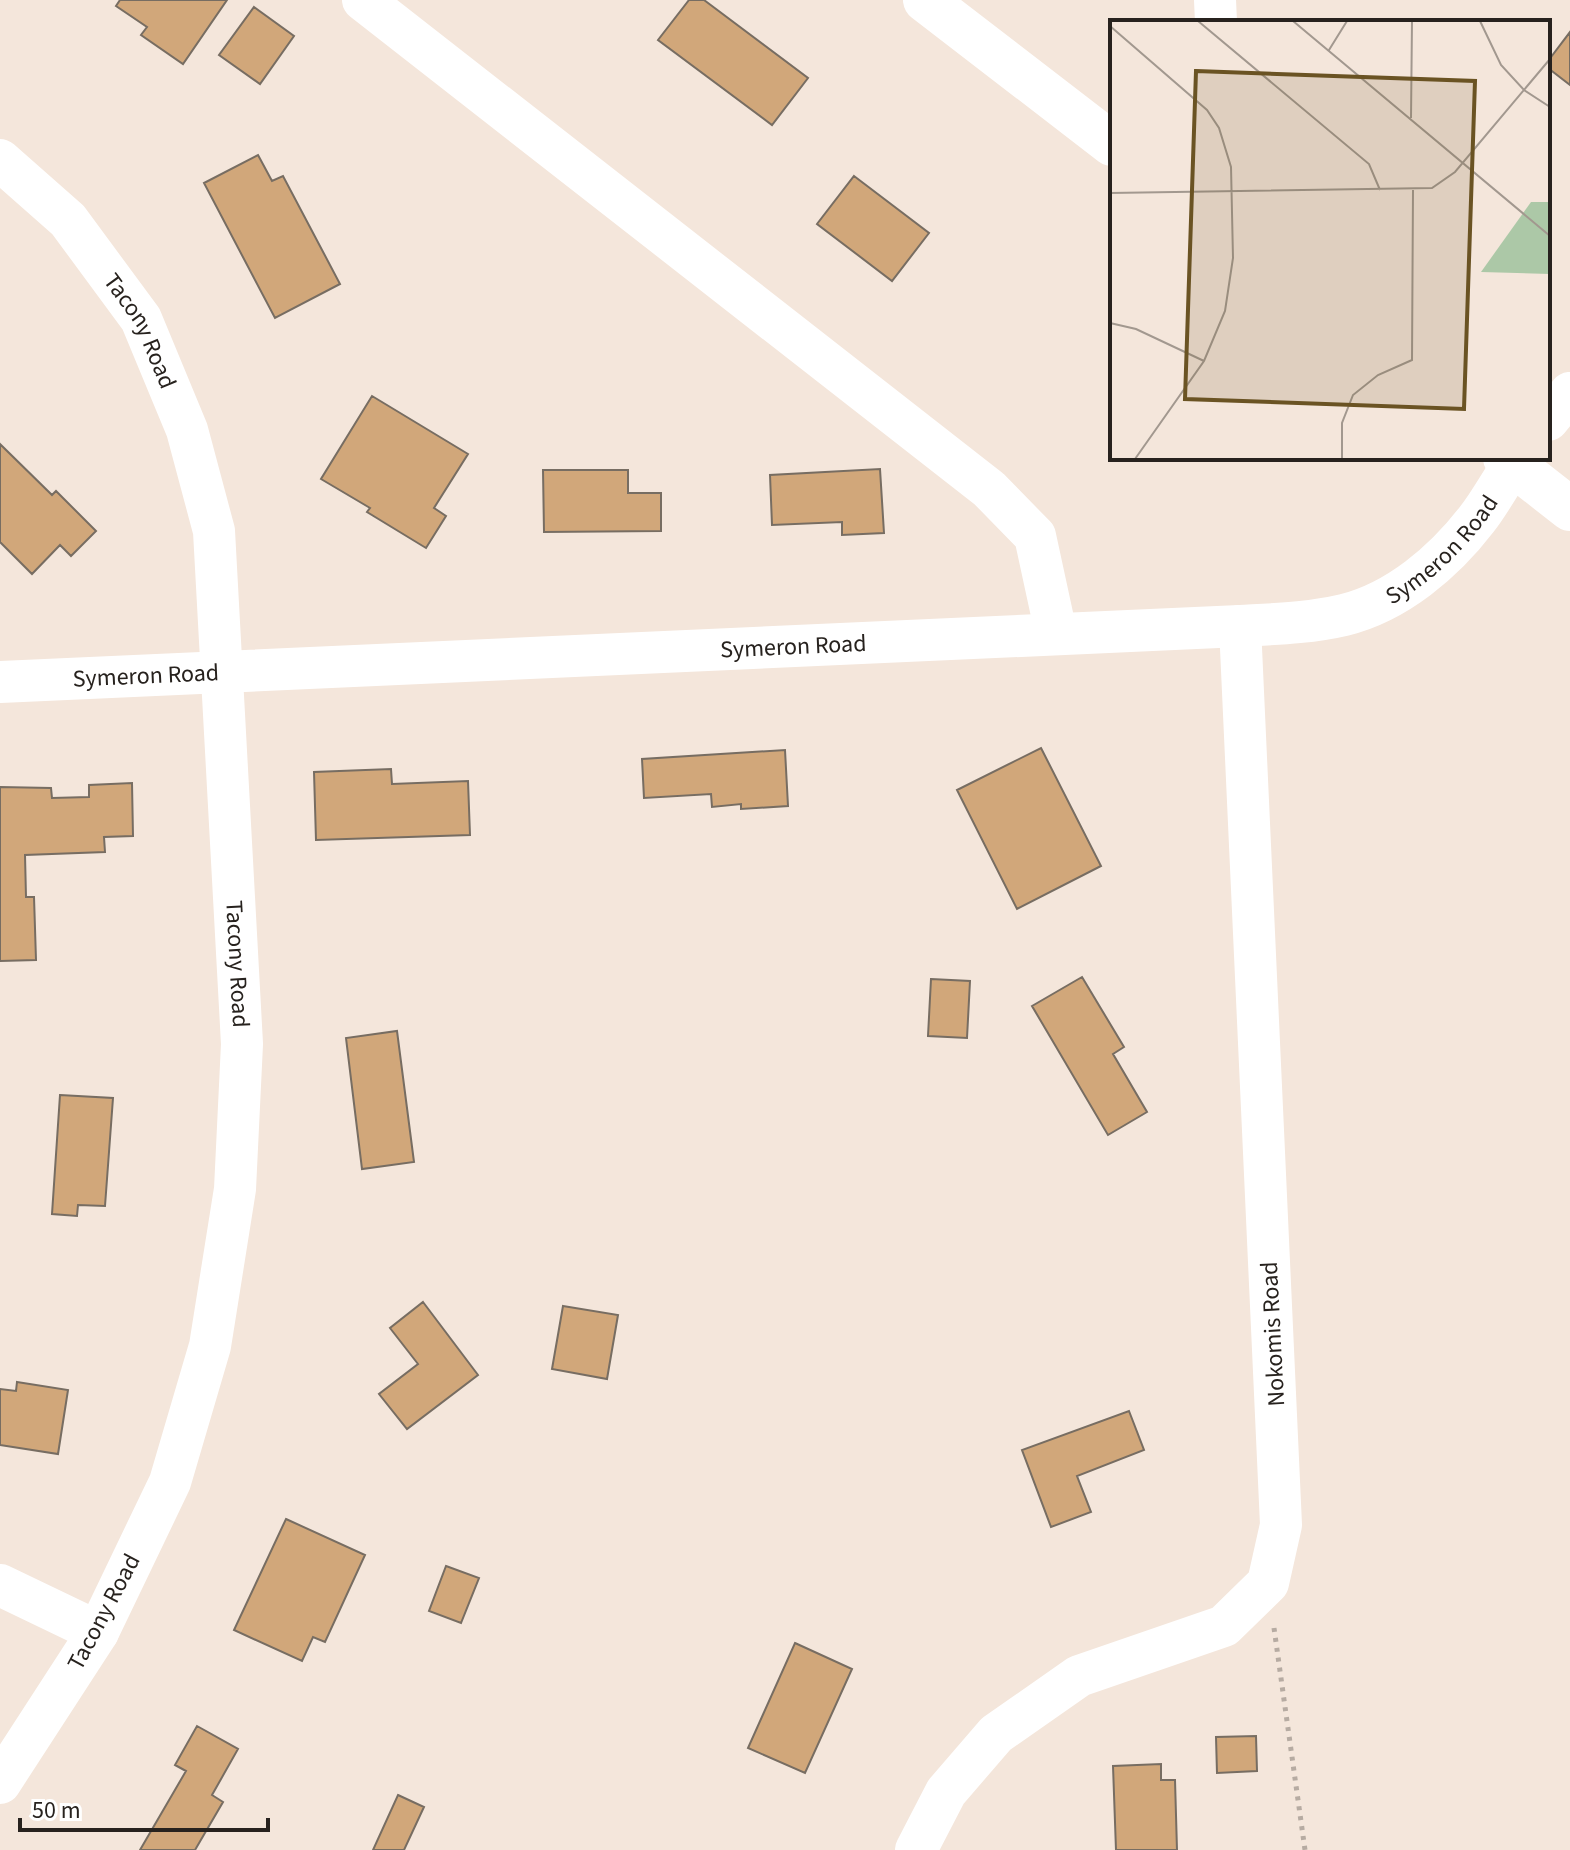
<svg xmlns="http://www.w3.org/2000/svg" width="1570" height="1850" font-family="'Source Sans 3',sans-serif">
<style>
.building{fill:#d1a77a;stroke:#776d62;stroke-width:2}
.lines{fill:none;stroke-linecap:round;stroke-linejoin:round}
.path{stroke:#b6aba2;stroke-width:5;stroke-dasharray:4 6;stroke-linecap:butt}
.minor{stroke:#fff;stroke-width:42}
.major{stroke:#fff;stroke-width:44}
.labels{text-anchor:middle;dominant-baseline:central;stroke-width:8;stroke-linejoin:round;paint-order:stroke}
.street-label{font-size:24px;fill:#27221e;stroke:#fff}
.inset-road{fill:none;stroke:#a2988f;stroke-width:2}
.view{fill:#6a5323;fill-opacity:0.15;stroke:#6a5323;stroke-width:4}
.inset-edge{fill:none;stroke:#27221e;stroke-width:4}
</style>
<rect width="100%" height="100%" fill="#f4e6db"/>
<!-- building -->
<path class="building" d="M120 0H227L183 64 141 35 147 27 116 6Z
M689 0H704L808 78 772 125 658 40Z
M254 7 294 36 260 84 219 55Z
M1570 32V85L1548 68V61Z
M258 155 272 181 283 176 340 284 275 318 204 183Z
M854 176 929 233 892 281 817 224Z
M372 396 468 454 434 508 446 516 426 548 367 512 370 508 321 479Z
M0 444 52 495 56 491 96 531 71 556 60 545 32 574 0 542Z
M880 469 884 533 842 535V522L772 525 770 475Z
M543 470H628V493H661V531L544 532Z
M1041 748 1101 866 1017 909 957 790Z
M785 750 788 806 741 809V804L712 807 711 794 644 798 642 759Z
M391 769 392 784 468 781 470 835 316 840 314 772Z
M132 783 133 836 104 837 105 852 25 855 26 897H34L36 960 0 961V787L51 788 52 798 89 797V785Z
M1082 977 1124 1047 1113 1054 1147 1112 1108 1135 1032 1006Z
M931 979 970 981 967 1038 928 1036Z
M397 1031 414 1162 362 1169 346 1038Z
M60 1095 113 1098 105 1206 78 1205 77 1216 52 1214Z
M423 1302 478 1375 407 1429 379 1394 418 1364 390 1328Z
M563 1306 618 1315 607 1379 552 1369Z
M17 1382 68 1390 58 1454 0 1445V1389L16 1391Z
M1129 1411 1144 1450 1077 1476 1091 1512 1051 1527 1022 1450Z
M286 1519 365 1555 325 1642 313 1637 302 1661 234 1630Z
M446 1566 479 1578 461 1623 429 1611Z
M795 1643 852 1669 805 1773 748 1748Z
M197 1726 238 1749 212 1795 223 1802 195 1850H140L186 1771 175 1765Z
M1256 1736 1257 1771 1217 1773 1216 1737Z
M1161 1764V1780H1175L1177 1850H1116L1113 1766Z
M398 1795 424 1807 404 1850H373Z"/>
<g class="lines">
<!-- path -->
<path class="path" d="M1274 1628 1305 1850"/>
<!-- minor -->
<g class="minor">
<path d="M363 0 989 489 1035 536 1056 633"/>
<path d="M1215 0 1216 22"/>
<path id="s1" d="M0 160 68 220 141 319 187 430 214 531 242 1044 235 1189 210 1346 170 1482 98 1632 0 1783"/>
<path d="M1548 420 1570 393"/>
<path id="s2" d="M0 682 1240 626C1275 624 1310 623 1344 615 1397 602 1444 562 1477 519 1492 500 1503 477 1518 458"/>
<path d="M0 1585 98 1632"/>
<path d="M916 1850 946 1792 996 1734 1079 1676 1224 1626 1268 1583 1281 1525 1240 626"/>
</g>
<!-- major -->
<path class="major" d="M925 0 1112 144
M1505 458 1570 509"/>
</g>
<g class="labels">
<!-- street labels -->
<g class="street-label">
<text stroke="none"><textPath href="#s1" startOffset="224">Tacony Road</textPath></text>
<text stroke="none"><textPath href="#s2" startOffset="1466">Symeron Road</textPath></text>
<text stroke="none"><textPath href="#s2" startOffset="794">Symeron Road</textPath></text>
<text stroke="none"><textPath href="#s2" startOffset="146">Symeron Road</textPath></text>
<text stroke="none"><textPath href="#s1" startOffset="872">Tacony Road</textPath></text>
<text transform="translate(1273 1334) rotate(-93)">Nokomis Road</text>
<text transform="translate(104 1612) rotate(-62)">Tacony Road</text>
</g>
</g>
<!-- overview -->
<g transform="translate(1110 20)">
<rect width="440" height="440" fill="#f4e6db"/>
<path d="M421 182H440V254L371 252Z" fill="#acc8a7"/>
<path class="inset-road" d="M88 1 259 144 270 170M183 1 440 216M370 1 391 45 414 70 440 87M0 6 97 90 109 108 121 147 123 238 115 291 94 341 25 439M219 30 237 1M301 98 302 1M0 173 322 168 345 152 440 39M0 303 26 309 94 341M232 439V403L243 375 268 355 302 340 303 170"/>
<path class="view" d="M86 51 365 61 354 389 75 379Z"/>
<rect width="440" height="440" class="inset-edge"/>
</g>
<!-- scale -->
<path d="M20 1818v12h248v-12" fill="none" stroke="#27221e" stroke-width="4"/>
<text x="32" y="1818" font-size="24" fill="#27221e" stroke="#ffffff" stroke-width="6" paint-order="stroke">50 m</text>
</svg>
